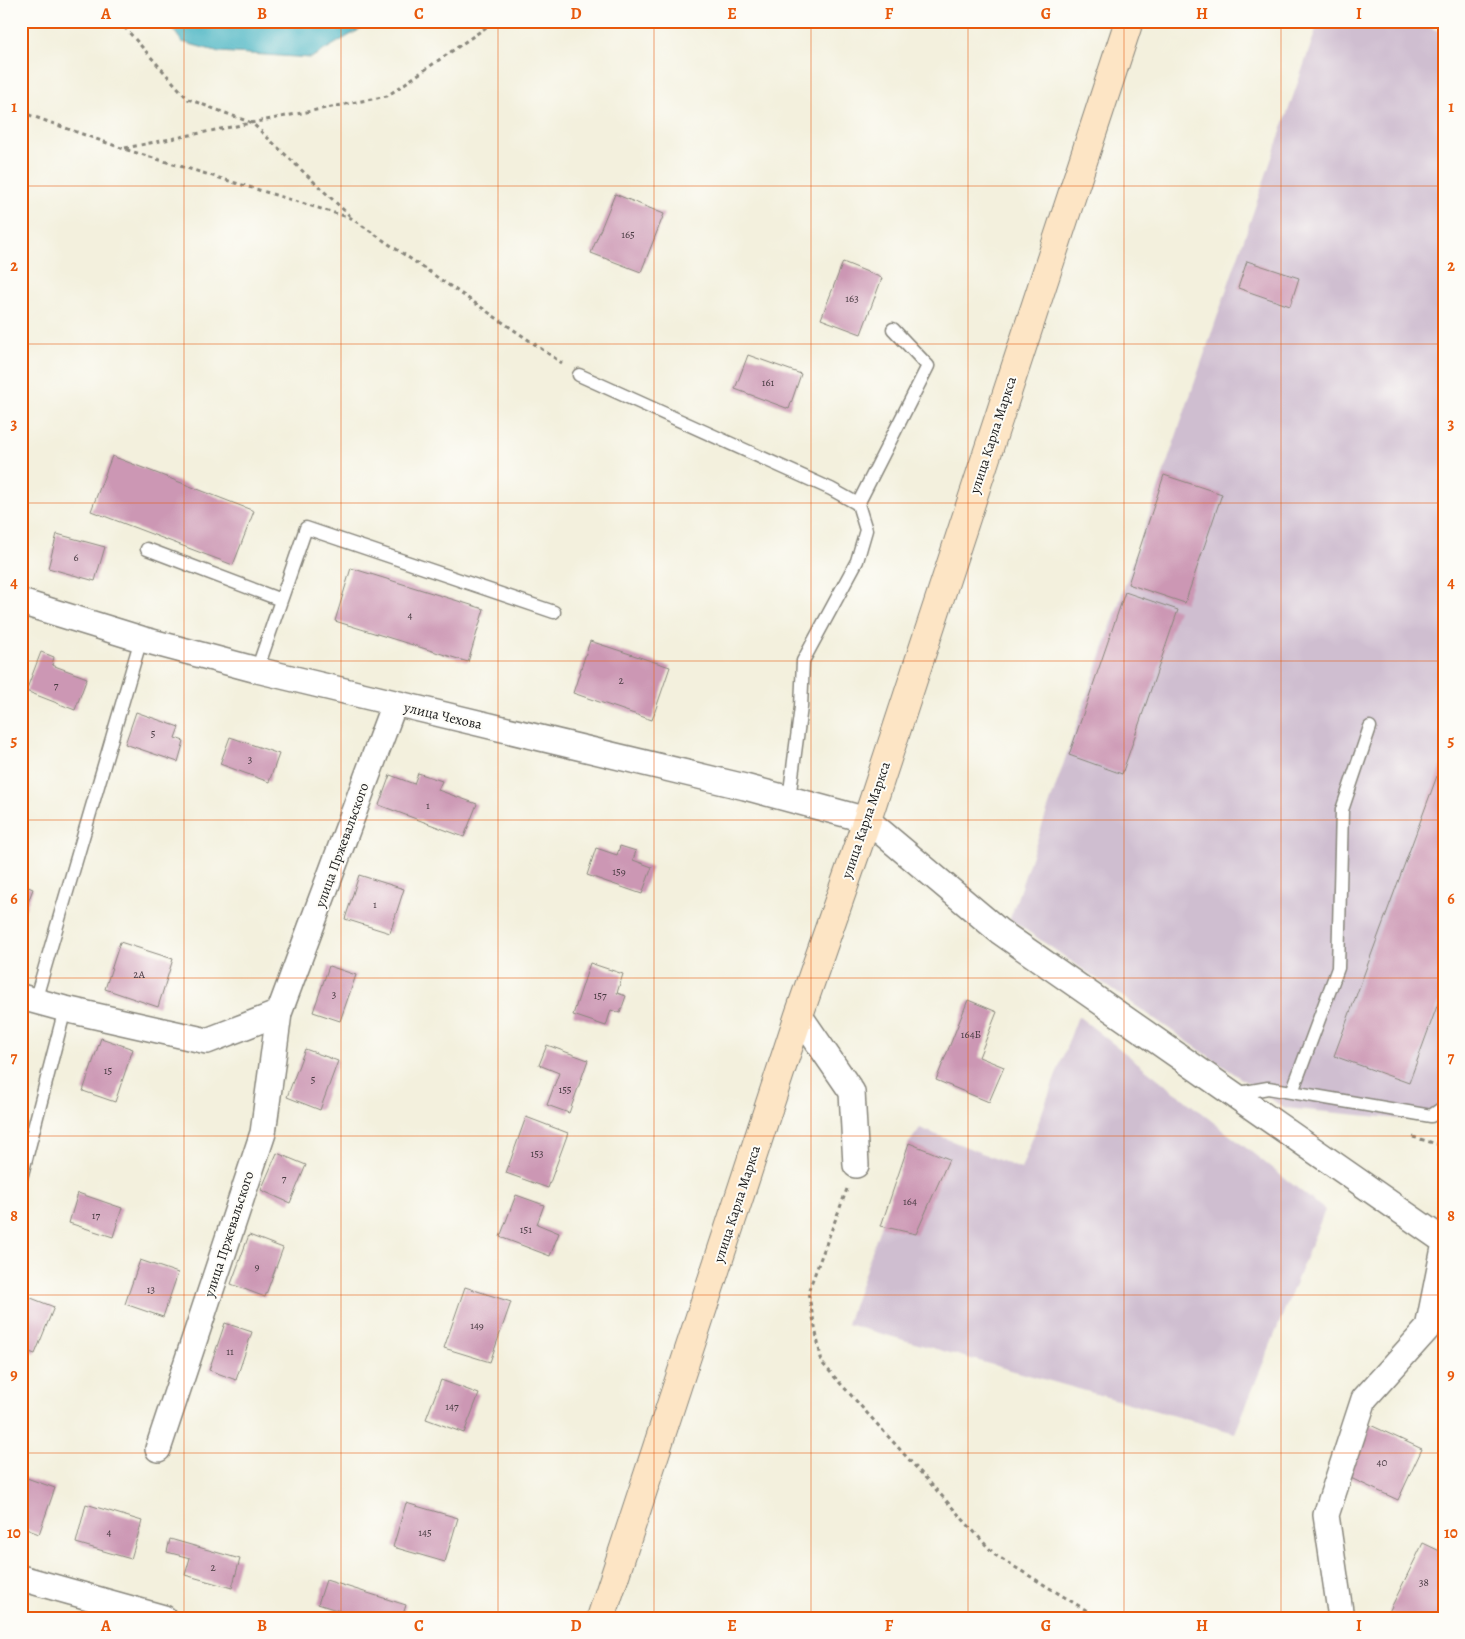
<svg xmlns="http://www.w3.org/2000/svg" width="1465" height="1639" font-family="Alegreya,serif">
<style>
.industrial{fill:#cfbed0}
.water{fill:#46b4c2;stroke:#31686f}
.building{fill:#cc97b4}
.lines{fill:none;stroke-linecap:round;stroke-linejoin:round}
.service-casing{stroke:#88867c;stroke-width:15}
.minor-casing{stroke:#88867c;stroke-width:28}
.secondary-casing{stroke:#88867c;stroke-width:30}
.path{stroke:#88867c;stroke-width:3;stroke-dasharray:4 4;stroke-linecap:butt}
.service{stroke:#fff;stroke-width:12}
.minor{stroke:#fff;stroke-width:25}
.secondary{stroke:#fde5c5;stroke-width:28}
.grid{fill:none;stroke:#e8590c;stroke-width:1;stroke-opacity:0.55}
.labels{text-anchor:middle;dominant-baseline:central;stroke-width:4;stroke-linejoin:round;paint-order:stroke}
.number-label{font-size:11px;fill:#483b42}
.street-label{font-size:14px;fill:#1c1c1c;stroke:#fdfcf7}
.neatline{fill:none;stroke:#e8590c;stroke-width:2}
.grid-label{font-size:16px;text-anchor:middle;font-weight:bold;fill:#e8590c}
</style>
<rect width="100%" height="100%" fill="#fdfcf7"/>
<filter id="ink" filterUnits="userSpaceOnUse"><feTurbulence type="fractalNoise" baseFrequency=".02" numOctaves="2"/><feDisplacementMap in="SourceGraphic" scale="10" xChannelSelector="R" yChannelSelector="G"/><feConvolveMatrix kernelMatrix="1 2 1 2 8 2 1 2 1" color-interpolation-filters="sRGB"/></filter>
<filter id="wash" filterUnits="userSpaceOnUse"><feTurbulence type="fractalNoise" baseFrequency=".0096" numOctaves="4" result="noise"/><feDisplacementMap in="SourceGraphic" scale="20" xChannelSelector="R" yChannelSelector="G"/><feGaussianBlur stdDeviation="1.12" result="paint"/><feColorMatrix in="noise" values="0 0 0 0 0 0 0 0 0 0 0 0 0 0 0 0 0 1.4 0 .05"/><feComposite in="paint" operator="in"/></filter>
<g filter="url(#wash)">
<rect width="100%" height="100%" fill="#f3f0dd"/>
<!-- industrial -->
<path class="industrial" d="M1319 21H1414L1444 33V1123L1284 1108 1010 919Z
M1078 1016 1325 1210 1235 1433 847 1324 909 1143 920 1128 1021 1169Z"/>
<!-- water -->
<path class="water" d="M167 21H374L311 58 219 52 182 42Z"/>
<g id="blocks">
<!-- building -->
<path class="building" d="M615 194 664 214 641 272 591 253Z
M1247 261 1299 278 1290 306 1238 288Z
M843 262 882 278 861 334 821 319Z
M748 355 801 374 789 409 735 389Z
M112 456 254 511 233 565 91 511Z
M1164 475 1222 494 1185 603 1128 584Z
M57 534 105 547 95 581 48 568Z
M351 568 484 609 468 662 335 621Z
M1125 592 1178 610 1122 774 1069 755Z
M590 641 670 667 652 720 573 693Z
M41 652 54 657 52 665 87 678 75 710 26 691Z
M136 712 179 727 175 738 184 741 178 762 125 744Z
M230 737 279 754 269 782 220 764Z
M1444 757V987L1409 1083 1334 1056Z
M418 773 442 781 438 790 477 804 464 837 379 805 390 775 414 784Z
M620 846 636 851 633 860 652 867 642 894 587 875 596 848 617 855Z
M359 875 404 889 390 933 345 919Z
M21 884 33 889 21 921Z
M120 942 173 959 158 1007 105 989Z
M590 963 623 974 617 993 626 996 620 1013 611 1010 606 1026 573 1015Z
M329 966 356 975 340 1021 313 1012Z
M968 1000 997 1012 979 1057 1004 1067 989 1102 936 1080Z
M101 1038 133 1049 115 1102 83 1091Z
M547 1045 588 1060 569 1113 547 1105 559 1073 539 1065Z
M305 1049 338 1061 320 1110 287 1097Z
M526 1117 568 1133 548 1188 506 1173Z
M909 1143 949 1159 916 1234 881 1226Z
M277 1153 306 1165 290 1203 261 1190Z
M78 1193 122 1208 113 1237 69 1223Z
M516 1195 544 1205 537 1224 559 1233 550 1256 500 1237Z
M249 1235 283 1248 265 1297 231 1284Z
M140 1260 178 1273 163 1317 125 1304Z
M465 1287 511 1302 490 1362 444 1348Z
M26 1296 54 1307 35 1354 21 1349V1308Z
M225 1323 252 1332 236 1380 209 1370Z
M441 1380 479 1394 464 1433 426 1419Z
M1366 1423 1422 1449 1398 1500 1342 1474Z
M21 1476 55 1488 39 1534 21 1527Z
M406 1503 458 1518 445 1562 393 1547Z
M86 1504 142 1521 131 1559 76 1543Z
M170 1539 240 1559 232 1588 185 1575 190 1558 167 1552Z
M1423 1543 1444 1553V1618H1402L1389 1612Z
M326 1580 406 1605 402 1618H347L349 1614 318 1604Z"/>
</g>
</g>
<g filter="url(#ink)">
<use href="#blocks" fill-opacity="0" stroke="#88867c" stroke-width="1"/>
<g class="lines">
<!-- service casing -->
<g class="service-casing">
<path id="service" d="M579 375 831 489 858 504
M147 549 281 600
M257 670 306 528 554 612
M789 799 801 707 803 661 857 561 866 530 858 504 928 366 893 329
M35 1001 141 639
M1292 1092 1338 968 1342 810 1370 727
M1234 1094 1268 1088 1431 1116 1444 1107
M21 1178 65 1009"/>
</g>
<!-- minor casing -->
<g class="minor-casing">
<path id="minor" d="M21 602 141 639 257 670 745 787 867 820 999 931 1444 1241
M21 997 65 1009 207 1041 279 1013
M799 1015 852 1092 856 1165
M158 1449 263 1133 279 1013 394 704
M21 1578 164 1618
M1341 1618 1326 1515 1364 1399 1428 1328 1444 1248"/>
</g>
<!-- secondary casing -->
<g class="secondary-casing">
<path id="secondary" d="M601 1618 799 1015 867 820 1129 21"/>
</g>
<!-- path -->
<path class="path" d="M119 21 188 99 252 123 350 216
M21 112 124 149 351 218 562 363
M125 148 387 96 488 26 489 21
M1413 1137 1444 1146
M847 1189 808 1292 822 1363 995 1555 1099 1618"/>
<!-- service -->
<use href="#service" class="service"/>
<!-- minor -->
<use href="#minor" class="minor"/>
<!-- secondary -->
<use href="#secondary" class="secondary"/>
</g>
</g>
<!-- grid -->
<path class="grid" d="M184 21V1618M341 21V1618M498 21V1618M654 21V1618M811 21V1618M968 21V1618M1124 21V1618M1281 21V1618M21 186H1444M21 344H1444M21 503H1444M21 661H1444M21 820H1444M21 978H1444M21 1136H1444M21 1295H1444M21 1453H1444"/>
<g class="labels">
<!-- number labels -->
<g class="number-label">
<text x="628" y="234">165</text>
<text x="852" y="298">163</text>
<text x="768" y="382">161</text>
<text x="76" y="557">6</text>
<text x="410" y="615">4</text>
<text x="621" y="680">2</text>
<text x="56" y="685">7</text>
<text x="153" y="733">5</text>
<text x="250" y="759">3</text>
<text x="428" y="805">1</text>
<text x="619" y="871">159</text>
<text x="375" y="904">1</text>
<text x="139" y="974">2А</text>
<text x="334" y="994">3</text>
<text x="600" y="995">157</text>
<text x="971" y="1034">164Б</text>
<text x="108" y="1070">15</text>
<text x="313" y="1079">5</text>
<text x="565" y="1089">155</text>
<text x="537" y="1153">153</text>
<text x="284" y="1178">7</text>
<text x="910" y="1201">164</text>
<text x="96" y="1215">17</text>
<text x="526" y="1229">151</text>
<text x="257" y="1266">9</text>
<text x="151" y="1289">13</text>
<text x="477" y="1325">149</text>
<text x="230" y="1351">11</text>
<text x="452" y="1406">147</text>
<text x="1382" y="1462">40</text>
<text x="109" y="1532">4</text>
<text x="425" y="1532">145</text>
<text x="213" y="1567">2</text>
<text x="1424" y="1582">38</text>
</g>
<!-- street labels -->
<g class="street-label">
<text transform="translate(993 435) rotate(-72)">улица Карла Маркса</text>
<text transform="translate(443 716) rotate(13)">улица Чехова</text>
<text transform="translate(866 820) rotate(-71)">улица Карла Маркса</text>
<text transform="translate(342 845) rotate(-70)">улица Пржевальского</text>
<text transform="translate(737 1204) rotate(-72)">улица Карла Маркса</text>
<text transform="translate(229 1234) rotate(-72)">улица Пржевальского</text>
</g>
</g>
<!-- margin -->
<rect width="1465" height="1639" fill="none" stroke="#fdfcf7" stroke-width="55"/>
<rect x="28" y="28" width="1410" height="1584" class="neatline"/>
<g class="grid-label">
<text x="106" y="19">A</text>
<text x="262" y="19">B</text>
<text x="419" y="19">C</text>
<text x="576" y="19">D</text>
<text x="732" y="19">E</text>
<text x="889" y="19">F</text>
<text x="1046" y="19">G</text>
<text x="1202" y="19">H</text>
<text x="1359" y="19">I</text>
<text x="14" y="112">1</text>
<text x="1451" y="112">1</text>
<text x="14" y="271">2</text>
<text x="1451" y="271">2</text>
<text x="14" y="429">3</text>
<text x="1451" y="429">3</text>
<text x="14" y="588">4</text>
<text x="1451" y="588">4</text>
<text x="14" y="746">5</text>
<text x="1451" y="746">5</text>
<text x="14" y="904">6</text>
<text x="1451" y="904">6</text>
<text x="14" y="1063">7</text>
<text x="1451" y="1063">7</text>
<text x="14" y="1221">8</text>
<text x="1451" y="1221">8</text>
<text x="14" y="1380">9</text>
<text x="1451" y="1380">9</text>
<text x="14" y="1538">10</text>
<text x="1451" y="1538">10</text>
<text x="106" y="1631">A</text>
<text x="262" y="1631">B</text>
<text x="419" y="1631">C</text>
<text x="576" y="1631">D</text>
<text x="732" y="1631">E</text>
<text x="889" y="1631">F</text>
<text x="1046" y="1631">G</text>
<text x="1202" y="1631">H</text>
<text x="1359" y="1631">I</text>
</g>
</svg>
